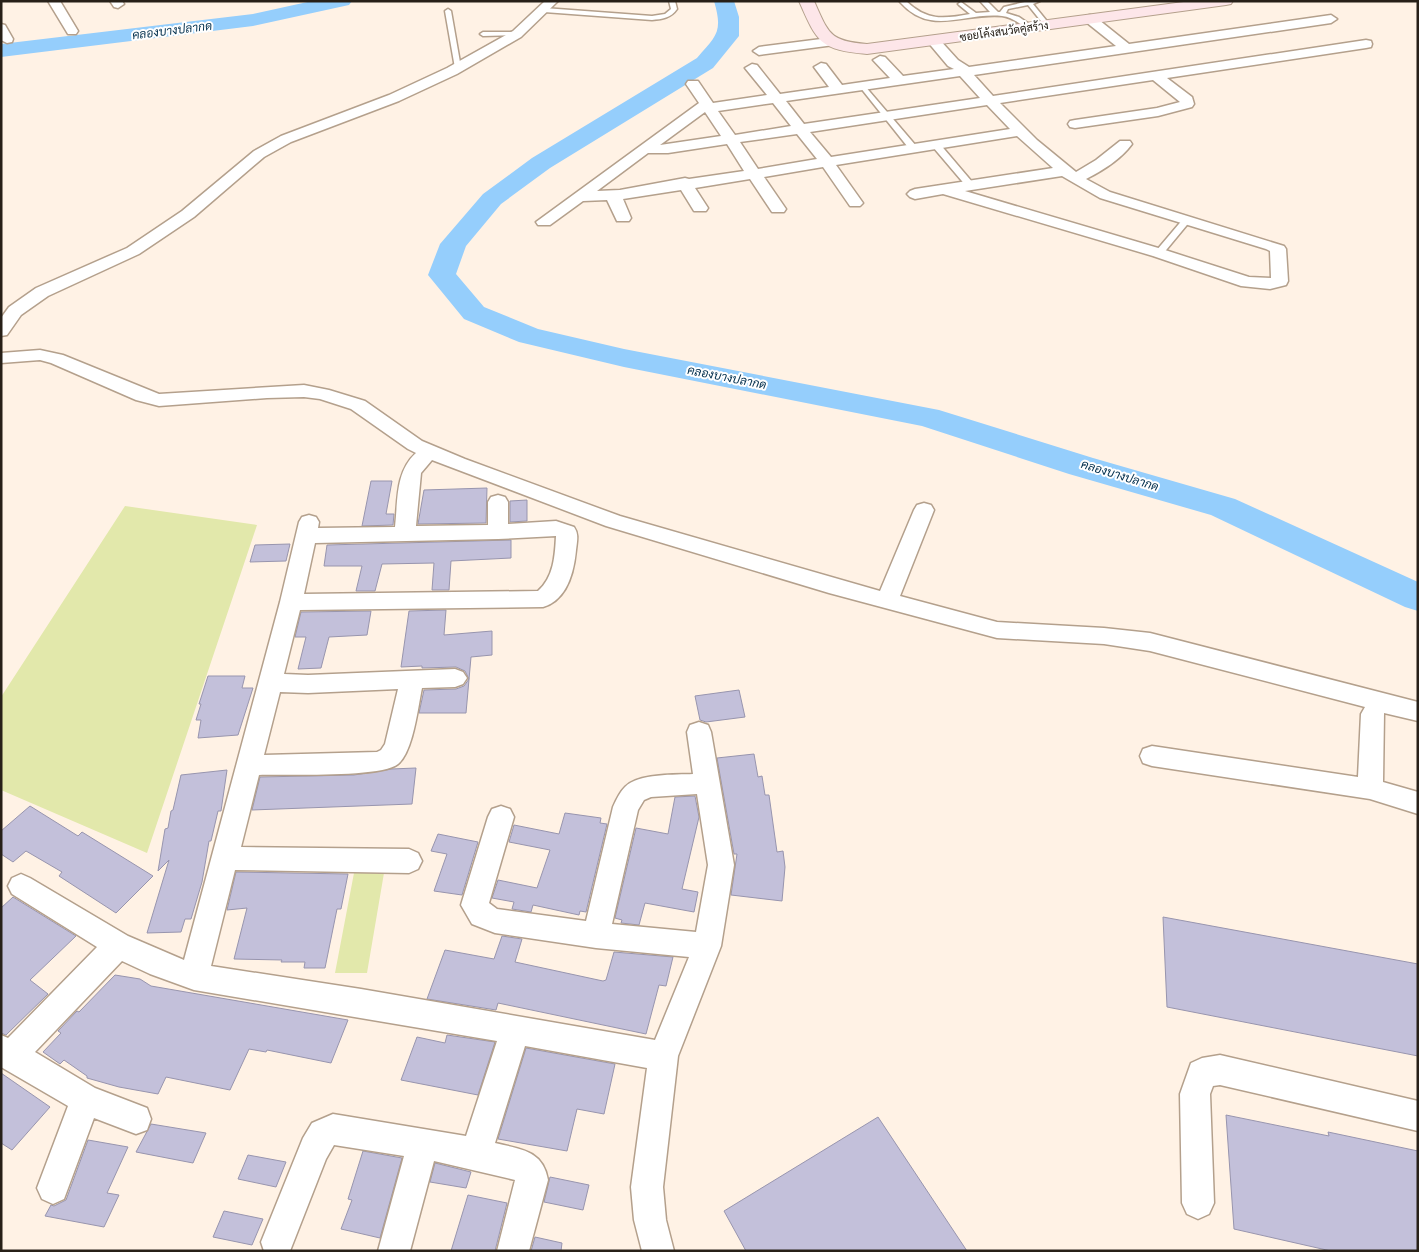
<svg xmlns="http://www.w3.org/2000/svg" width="1419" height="1252" font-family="Quicksand,Sarabun,sans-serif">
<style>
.green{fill:#e2e8ab}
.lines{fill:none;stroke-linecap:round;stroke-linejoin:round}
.river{fill:#95cefc;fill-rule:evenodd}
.building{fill:#c3c0da;stroke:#9895ae}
.lane-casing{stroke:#b4a08c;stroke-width:3}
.street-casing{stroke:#b4a08c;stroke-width:3}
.secondary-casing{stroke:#b4a08c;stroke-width:2}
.lane{fill:#fff;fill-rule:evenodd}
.street{fill:#fff;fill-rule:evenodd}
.secondary{fill:#fde6e9;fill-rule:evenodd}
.labels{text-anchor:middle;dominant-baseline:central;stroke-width:4;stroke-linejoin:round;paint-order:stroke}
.far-street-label{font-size:11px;fill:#272018;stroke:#fff}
.far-water-label{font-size:12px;font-style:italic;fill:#022f4d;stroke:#fff}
</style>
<rect width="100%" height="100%" fill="#fff2e5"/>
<!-- green -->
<path class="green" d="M125 506 257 525 147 853 1 790V697Z
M354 873H384L367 973H335Z"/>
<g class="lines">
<!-- river -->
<path class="river" d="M312 1H352L349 5 253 26 1 57V44L253 14Z
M714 1H734L739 17V36L713 68 550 168 501 204 466 246 456 274 484 307 538 329 624 349 939 410 1093 458 1235 499 1418 582V611L1405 607 1211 515 1069 474 922 426 624 367 519 342 464 319 428 275 440 244 483 194 532 158 697 58C717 35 723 32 714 1Z"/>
</g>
<!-- building -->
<path class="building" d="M371 481H392L386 514H394L393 525 362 526Z
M487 488 486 523 418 524 424 490Z
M527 500V521L510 522V501Z
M511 540V558L451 561 449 590H432L434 563 382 564 375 591H356L362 566H324L327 545Z
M290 544 286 561 250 562 255 545Z
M446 610 444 635 492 631V655L471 657 466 713H419L424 690 456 689 464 686 469 679 465 671 456 667 422 668V666L401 667 409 611Z
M371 611 367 635 329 637 321 668 298 669 306 637H295L301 612Z
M208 676H245L242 688H253L238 735 198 738 201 720H196L201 704H199Z
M739 690 745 717 706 722 700 720 695 696Z
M754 754 758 777 762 776 765 795H769L777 852 783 851 785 867 782 901 731 895 737 854H734L717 758Z
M416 768 412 804 252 810 260 777 354 775 391 769Z
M227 770 221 811H218L211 841H209L202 882 191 919H185L181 932 147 933 169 860 158 871 165 829 168 828 171 811 173 810 181 775Z
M695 796 699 817 682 889 698 892 694 912 645 903 639 925 621 923 622 920 615 918 636 828 668 834 675 797Z
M30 806 78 836 82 832 153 876 116 913 59 876 62 872 26 851 13 862 1 854V831Z
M565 813 601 818 600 823 607 824 586 912 580 911 579 915 533 905 531 912 512 909 514 902 492 898 498 880 537 888 550 850 509 842 514 825 559 834Z
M438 834 478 842 462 895 434 891 447 854 431 851Z
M236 872 348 874 341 909H337L325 968H304L305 962H281L282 960 234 959 247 908 227 910Z
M13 897 76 936 30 980 48 994 6 1035 1 1033V908Z
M1163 917 1418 964V1056L1167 1007Z
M502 936 522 939 515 962 603 981 606 980 614 952 673 957 666 986 659 985 646 1034 498 1003 496 1010 427 999 445 950 494 959Z
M115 975 140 979 151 986 348 1020 331 1063 267 1050 266 1052 249 1049 230 1090 166 1077 158 1094 119 1087 87 1078V1076L64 1060 60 1064 43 1052 61 1033 58 1031 77 1011 79 1012Z
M447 1035 495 1042 478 1095 401 1080 417 1037 445 1043Z
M526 1048 615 1064 604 1114 577 1109 567 1151 498 1139Z
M1 1073 50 1107 12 1150 1 1143Z
M1226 1115 1329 1136 1328 1132 1418 1151V1251H1331L1234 1229Z
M878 1117 967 1251H746L724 1211Z
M151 1124 206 1133 193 1163 136 1152Z
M88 1140 128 1147 107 1193 119 1195 104 1227 45 1216 51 1205 54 1206 66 1200Z
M363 1151 402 1158 380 1238 341 1229 352 1200 348 1199Z
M248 1155 286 1162 276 1187 238 1179Z
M435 1163 471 1172 466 1188 430 1182Z
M550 1177 589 1185 583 1210 544 1202Z
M468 1195 507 1203 495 1251H451Z
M224 1211 263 1219 252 1245 213 1237Z
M535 1237 562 1243 561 1251H531Z"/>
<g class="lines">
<!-- lane casing -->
<g class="lane-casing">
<path id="lane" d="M669 1H675L677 9C671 18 662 19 652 20L544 12 541 10 544 8 652 16 665 14 671 9Z
M906 1C927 21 943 19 970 14L959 5 958 4 961 2 976 13 990 12 980 1H987L998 12H1000L1004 7 1029 1H1040L1033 4 1050 25 1045 26 1028 5 1008 9 1006 13 1019 17 1032 26 1033 27 1030 29C1020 25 1013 17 1002 16 964 12 931 37 900 2Z
M448 9 451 11 461 68 458 70 455 68 445 11Z
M517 32 519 33V35L483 36 480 34 483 32Z
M860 85H864L917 147V151H911L860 87Z
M933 143H939L973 183V187H967L933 147Z
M1184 218 1191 220 1162 255H1156V251Z"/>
</g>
<!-- street casing -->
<g class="street-casing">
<path id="street" d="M48 1H60L78 31 76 34H68Z
M110 1H122L124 4 118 8 114 7Z
M545 1H558L521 37 457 74 399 101 291 142 264 157 194 217 139 254 48 296 21 315 7 335 1 336V318L9 307 36 288 127 248 182 211 254 151 281 136 389 95 447 68 513 31Z
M1090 15 1094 16 1129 44 1331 15 1337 19 1331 23 974 75 993 96 1366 40 1371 41 1372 44 1371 47 1366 48 1167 78 1192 97 1194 104 1192 107 1158 116 1075 128 1070 127 1068 124 1070 121 1075 120 1157 108 1180 102 1153 80 1000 103 1037 140 1076 172 1096 160 1120 141H1130L1132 144C1121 159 1102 171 1086 179L1110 192 1284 246 1286 249 1288 281 1286 285 1270 289 1241 286 1153 256 943 194 915 199 910 197 907 194 910 191 915 189 1053 168 1017 136 836 165 863 203 860 206H850L823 167 764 177 786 209 784 212H772L750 179 695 188 708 208 706 211H694L681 190 623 199 631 218 629 221H617L607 200 583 201 550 225H538L536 222 699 103 686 84 688 81H698L713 103 767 95 745 68 752 64 757 65 780 94 829 87 814 67 821 63 826 64 842 85 890 78 873 60 880 56 885 57 903 76 954 69 948 66 927 41 933 37 938 38 958 60 969 67 1116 46 1086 22 1084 19 1086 16ZM960 76 980 98 804 124 786 101ZM773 103 791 126 735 135 718 111ZM987 105 1010 129 831 157 810 132ZM705 112 721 136 660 145ZM797 134 817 159 758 169 740 142ZM727 144 744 171 689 179 685 178 620 190 597 191 648 153H668ZM1062 176 1100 198 1266 249 1270 251 1271 278 1249 277 1165 250 965 191Z
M1 24 5 25 13 39 12 42 7 43 1 40Z
M829 38 835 42 834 45 759 55 753 51 759 47Z
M40 350 63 355 159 394 304 385 329 390 365 401 422 441 465 459 620 516 880 591 914 510 917 505 924 503 931 505 934 510 900 596 997 622 1104 628 1150 633 1418 702V721L1384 713 1383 782 1418 792V814L1370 799 1152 766 1143 763 1140 756 1143 749 1152 746 1358 777 1361 714 1365 707 1150 651 1104 644 997 638 829 593 606 526 432 460 421 473 416 526 488 525V502L491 497 498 495 505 497 508 502V524L556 521 574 527C579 534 577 541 576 550 574 572 567 600 543 607L300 610 284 674 308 675 455 669 463 672 467 678 463 684 455 687 422 688C418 707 413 752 398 764 382 778 285 774 259 775L241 847 409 849 418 853 422 861 418 869 409 873 235 870 211 966 361 989 655 1040 689 957 596 948 495 933 472 924 461 905 488 817 492 809 501 806 510 809 514 817 489 903 497 909 586 921 613 807C616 800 620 792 625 787 638 773 676 775 693 774L687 732 690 725 699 722 708 725 711 732 734 865 721 946 678 1056 663 1187 666 1220 674 1251H642L634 1220 631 1187 647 1068 525 1046 495 1143C520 1149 543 1150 548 1180L529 1251H497L515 1180 434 1161 410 1251H378L404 1156 334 1145 326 1159 290 1251H264L261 1242 303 1138 312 1123 333 1114 466 1136 497 1041 194 990 150 974 122 961 35 1052 95 1088 147 1108 151 1119 147 1130 136 1134 94 1118 64 1199 53 1204 42 1199 37 1188 68 1106 1 1067V1035L8 1038 97 947 12 894 8 886 12 878 21 874 30 878 128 936 184 960 280 602 299 522 302 517 309 515 316 517 319 522 318 528 395 527C398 501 395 472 416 453L408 449 351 409 320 399 304 397 267 398 159 406 136 400 51 363 40 360 1 363V353ZM556 536C555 555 554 577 538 591L304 594 315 543 498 539ZM398 689 385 744 381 750 377 752 264 755 280 692 308 693ZM697 794 708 865 696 932 612 924 638 810 644 800 651 797Z
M1220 1055 1418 1101V1131L1220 1085 1213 1086 1210 1094 1214 1203 1209 1214 1198 1219 1187 1214 1182 1203 1180 1094 1191 1063 1202 1058Z"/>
</g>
<!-- secondary casing -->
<g class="secondary-casing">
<path id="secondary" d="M799 1H814C829 34 829 41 867 44L1191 1H1233L1231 4 1226 5 867 54C820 50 817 42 799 1Z"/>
</g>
<!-- lane -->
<use href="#lane" class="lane"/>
<!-- street -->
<use href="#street" class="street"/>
<!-- secondary -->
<use href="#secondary" class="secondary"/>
</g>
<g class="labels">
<!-- far-street labels -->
<g class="far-street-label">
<text transform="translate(1004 31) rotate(-8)">ซอยโค้งสนวัดคู่สร้าง</text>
</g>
<!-- far-water labels -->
<g class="far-water-label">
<text transform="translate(172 30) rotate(-7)">คลองบางปลากด</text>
<text transform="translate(727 377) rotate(11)">คลองบางปลากด</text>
<text transform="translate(1120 475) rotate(17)">คลองบางปลากด</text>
</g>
</g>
<!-- border -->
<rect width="1419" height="1252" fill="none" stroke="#272018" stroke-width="5"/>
</svg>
